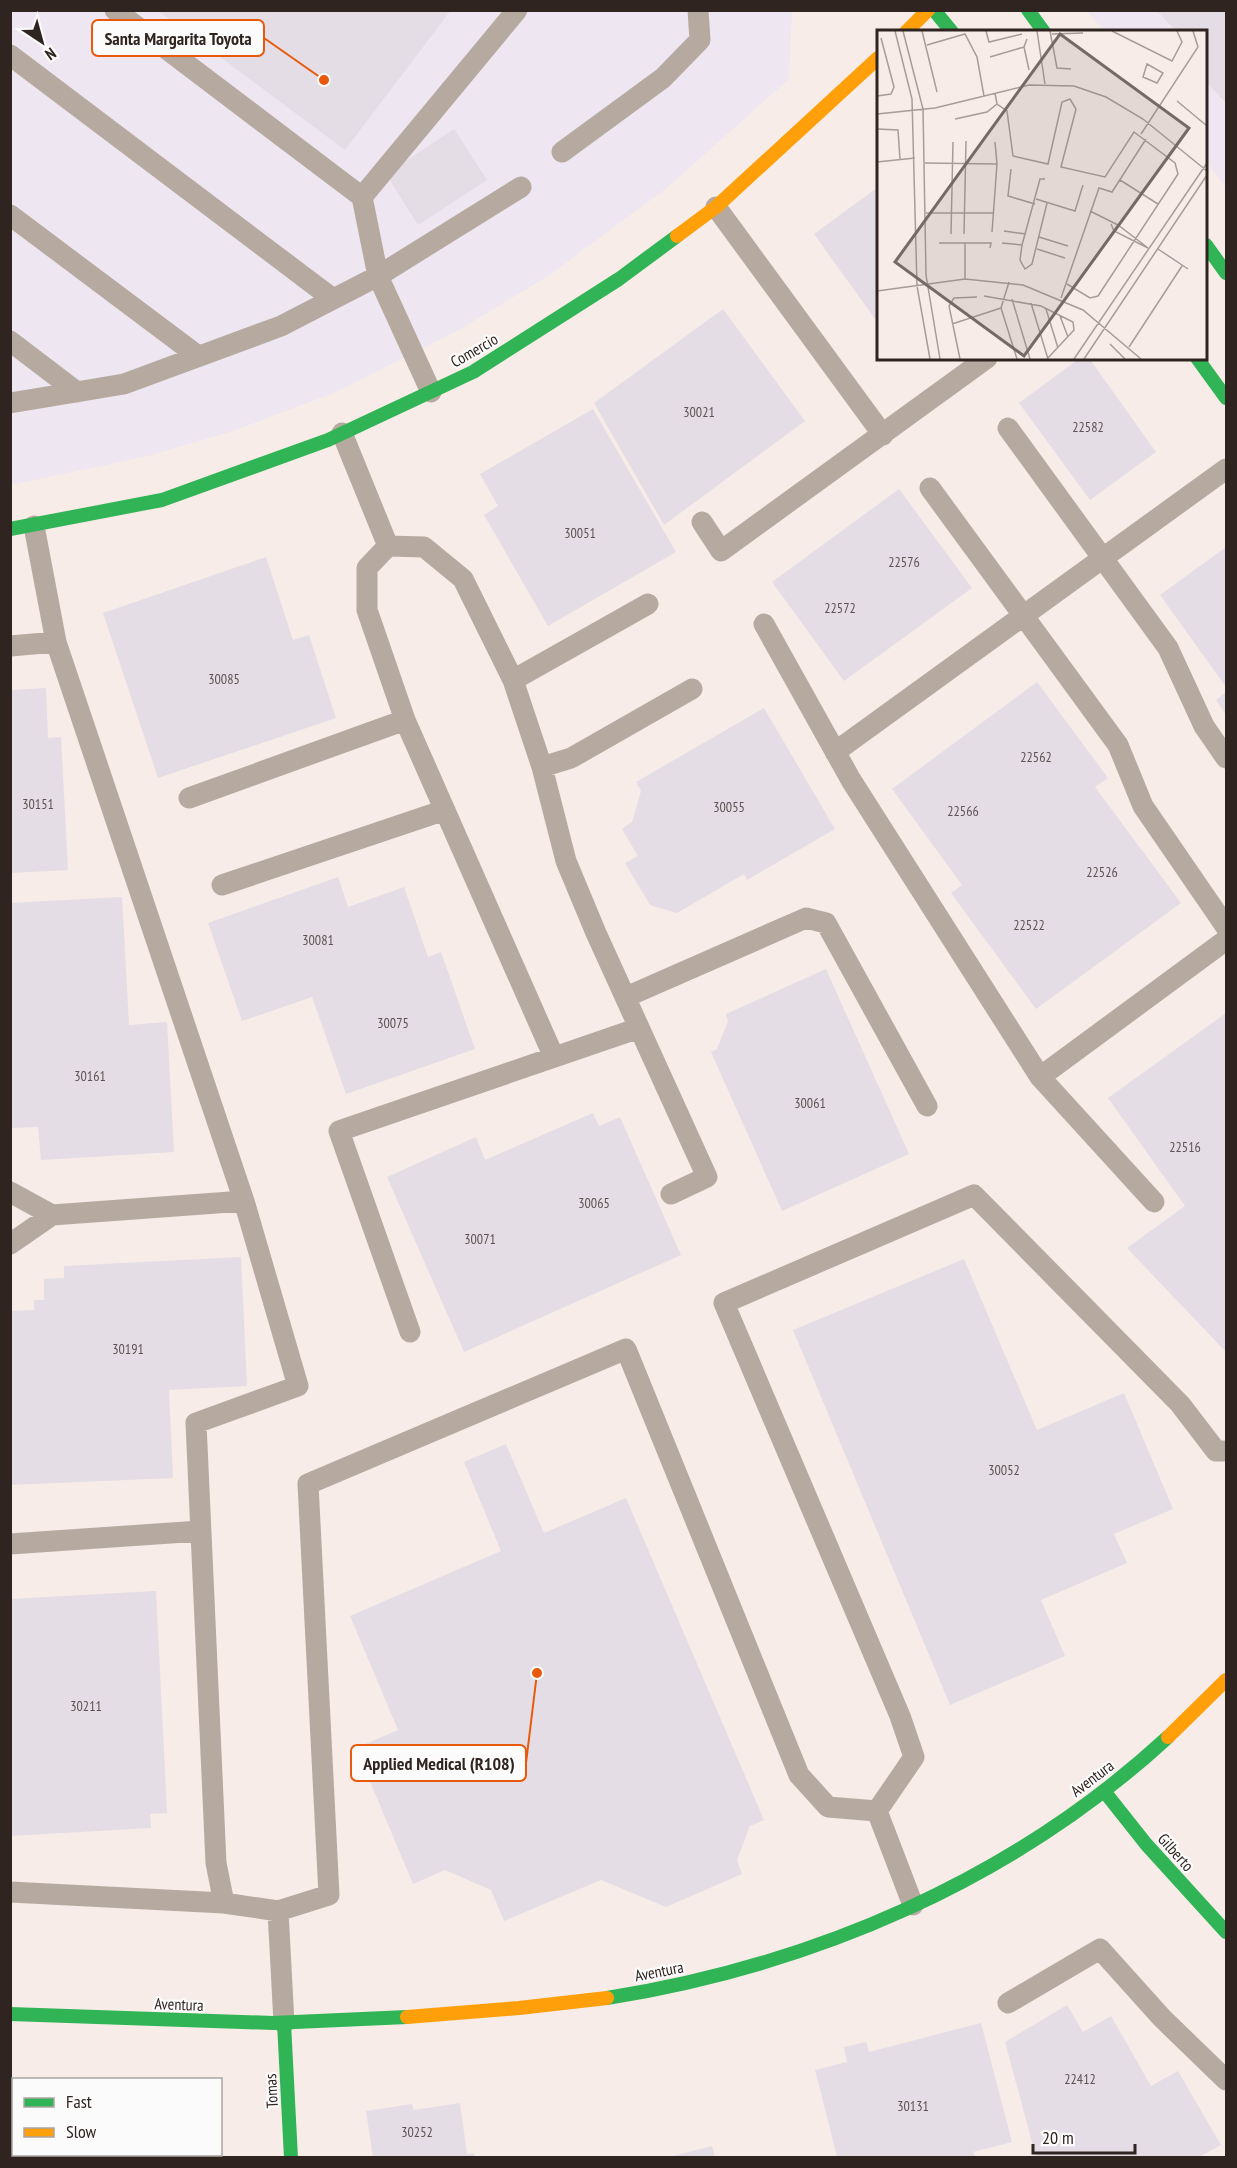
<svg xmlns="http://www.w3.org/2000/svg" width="1237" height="2168" font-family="'PT Sans Narrow',sans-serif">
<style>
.commercial{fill:#eee6f0}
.building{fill:#e4dde5}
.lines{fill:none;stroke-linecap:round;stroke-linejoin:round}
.lane{stroke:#b6aaa0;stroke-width:21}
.fast{stroke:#30b455;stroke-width:14}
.slow{stroke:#ff9f0a;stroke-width:14}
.labels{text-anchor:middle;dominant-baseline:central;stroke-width:4.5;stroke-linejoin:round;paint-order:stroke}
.number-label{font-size:14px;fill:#5d5251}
.street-label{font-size:16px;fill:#302420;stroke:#fbfbfb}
.inset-road{fill:none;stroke:#a79c98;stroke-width:1.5}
.view{fill:#766a66;fill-opacity:0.15;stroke:#766a66;stroke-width:3}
.inset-edge{fill:none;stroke:#302420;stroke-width:3}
.leader{fill:none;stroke:#e8590c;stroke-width:2}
.callout-dot{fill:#e8590c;stroke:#fbfbfb;stroke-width:2}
.callout{fill:#fbfbfb;stroke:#e8590c;stroke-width:2}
.callout-label{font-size:18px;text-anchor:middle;font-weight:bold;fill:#302420}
</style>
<rect width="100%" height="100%" fill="#f7ece8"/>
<!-- commercial -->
<path class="commercial" d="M10 11H792L789 79 668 187 551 274 459 330 336 392 233 431 148 456 11 485Z
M1087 11H1226V188L1206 161V32L1104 31Z"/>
<!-- building -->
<path class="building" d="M157 10H451L345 150Z
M1156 10H1226V103L1206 82V32H1177Z
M454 129 487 180 418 225 386 174Z
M878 187V323L814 234Z
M723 309 805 421 664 525 594 403Z
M1080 358H1089L1156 452 1090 500 1019 403Z
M593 409 676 552 548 626 484 515 498 506 480 474Z
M899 489 972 588 844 681 772 582Z
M1226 547V687L1160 595Z
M266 557 293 640 309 635 336 718 158 778 103 613Z
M1037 682 1108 778 1095 787 1181 903 1036 1009 951 893 962 885 892 789Z
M46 688 48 738 61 737 68 870 10 873V690Z
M1226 692V715L1216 700Z
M764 708 835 829 747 880 744 874 677 913 650 905 625 863 638 856 622 829 632 822 641 791 636 782Z
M338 877 348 907 404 887 428 957 441 952 475 1049 346 1094 312 997 242 1021 208 923Z
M122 897 129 1025 167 1022 174 1152 41 1160 38 1127 10 1128V903Z
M826 969 909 1154 782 1211 711 1052 717 1049 728 1021 726 1014Z
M1226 1013V1352L1127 1248 1185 1206 1108 1098Z
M593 1113 599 1126 620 1117 681 1255 464 1352 387 1177 476 1137 485 1160Z
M241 1257 247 1386 169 1390 173 1478 10 1485V1311L34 1310V1300H44V1279L64 1278V1266Z
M964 1259 1037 1430 1124 1393 1173 1509 1114 1534 1127 1563 1041 1600 1065 1656 950 1705 793 1330Z
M506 1444 544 1533 626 1498 764 1820 750 1826 737 1860 742 1874 666 1907 601 1880 504 1921 491 1890 445 1870 413 1884 356 1748 398 1730 350 1616 501 1551 464 1462Z
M156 1591 167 1813 150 1814 151 1828 10 1836V1599Z
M1067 2005 1083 2032 1111 2016 1151 2086 1178 2071 1221 2145 1199 2157H1036L1005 2042Z
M981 2023 1012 2142 973 2152 975 2157H837L815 2070 847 2062 844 2047 866 2042 869 2052Z
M460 2103 467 2154 474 2153 475 2157H373L366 2111 412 2104 414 2110Z
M712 2146 715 2157H669Z
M62 2154H216L219 2157H61Z"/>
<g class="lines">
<!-- lane -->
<path class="lane" d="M115 10 362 197 378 276 431 392
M10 55 333 299
M562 152 663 78 700 40 698 10
M362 197 517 10
M716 207 883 435
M10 215 198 356
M10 341 77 392
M10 403 124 384 281 326 378 276 521 187
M1008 428 1168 648 1204 726 1226 758
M342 433 388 546
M930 488 1118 745 1143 806 1226 927
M702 522 721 551 987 358
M34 526 56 642 244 1201 298 1386 196 1423 216 1863 224 1903
M764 624 851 780 1040 1077 1154 1202
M10 646 56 642
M513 680 648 604
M835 752 1226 469
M542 767 571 758 692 689
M189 798 405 720
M222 885 445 810
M626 997 806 918 826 923 927 1106
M553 1055 405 720 367 610V568L388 546 424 547 463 579 513 680 542 767 566 861 596 933 707 1177 671 1194
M1040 1077 1226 940
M10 1192 52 1215
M10 1244 52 1215 244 1201
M410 1332 339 1131 639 1028
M10 1544 200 1531
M877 1811 914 1757 900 1716 724 1303 974 1195 1180 1404 1216 1451H1226
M877 1811 913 1905
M10 1892 224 1903 278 1911 329 1895 308 1484 626 1349 799 1775 828 1807 877 1811
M278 1911 284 2023
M1008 2003 1100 1949 1162 2018 1226 2080"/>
<!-- fast -->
<path class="fast" d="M934 10 952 32
M1028 10 1044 32
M1206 245 1226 273
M1197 358 1226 398
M10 529 162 500 328 440 473 372 619 279 677 236
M1104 1791 1146 1844 1226 1932
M607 1998C814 1965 1013 1880 1168 1737
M10 2014 273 2023 407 2017
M284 2023 291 2158"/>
<!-- slow -->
<path class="slow" d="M906 32 928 10
M677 236 716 207 878 58
M1168 1737 1226 1680
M407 2017 519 2008 607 1998"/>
</g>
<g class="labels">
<!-- number labels -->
<g class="number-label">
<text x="699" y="412">30021</text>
<text x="1088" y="427">22582</text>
<text x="580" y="533">30051</text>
<text x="904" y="562">22576</text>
<text x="840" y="608">22572</text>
<text x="224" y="679">30085</text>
<text x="1036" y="757">22562</text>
<text x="38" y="804">30151</text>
<text x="729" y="807">30055</text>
<text x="963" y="811">22566</text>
<text x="1102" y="872">22526</text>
<text x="1029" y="925">22522</text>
<text x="318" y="940">30081</text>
<text x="393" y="1023">30075</text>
<text x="90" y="1076">30161</text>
<text x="810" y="1103">30061</text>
<text x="1185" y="1147">22516</text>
<text x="594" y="1203">30065</text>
<text x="480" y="1239">30071</text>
<text x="128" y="1349">30191</text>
<text x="1004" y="1470">30052</text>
<text x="86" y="1706">30211</text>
<text x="1080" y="2079">22412</text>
<text x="913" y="2106">30131</text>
<text x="417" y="2132">30252</text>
</g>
<!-- street labels -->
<g class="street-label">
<text transform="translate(474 350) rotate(-30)">Comercio</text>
<text transform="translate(1092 1778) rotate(-37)">Aventura</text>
<text transform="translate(1176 1852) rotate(48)">Gilberto</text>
<text transform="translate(659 1971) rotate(-11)">Aventura</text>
<text transform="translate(179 2004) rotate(2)">Aventura</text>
<text transform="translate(271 2091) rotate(-93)">Tomas</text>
</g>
</g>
<!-- overview -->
<g transform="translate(877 30)">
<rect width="330" height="330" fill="#f7ece8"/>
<path class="inset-road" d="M18 1 35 69 40 256 53 329M26 1 46 79 49 245 63 329M45 1 60 62M109 1 112 12 145 4M160 1 168 54M173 1 180 38 194 39M235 1 295 31 305 12 300 1M175 4 206 3M150 9 147 17 152 40M50 15 88 4 100 27 107 66M113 27 147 17M270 34 286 43 280 53 266 47ZM118 63 120 74 130 81 136 126 171 134 185 72 193 69M0 66 14 64 17 57 4 8M300 71 330 96M0 84 58 78 152 55 197 56 229 67 266 89 330 141M78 89 110 82 120 74M0 99 21 100 23 129M264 104 321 17 316 1M0 132 38 128M48 133 120 134M134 139 131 166 158 174M168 149H163L145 215 143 230 148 239 155 234 170 173M243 150 281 174M159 169 198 181 206 155M213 181 241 195 271 218M49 183H117M234 194 237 201 271 218M127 201 149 204M115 202 120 134 118 112M74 204 76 112M87 204 89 111M162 207 191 216M62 213H114L113 218M88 213V249M125 213 145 215M160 219 188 228M281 219 311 239M132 252 124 278 140 329M190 254 213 268 221 266 301 144 298 133 257 102 228 147 184 137 199 79 193 69M0 261 88 249 146 255 206 280 264 329M107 266 164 276 196 292 197 300 170 329M184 268 222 158 235 162 269 109M135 269 153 329M154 273 171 329M169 279 181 318M183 286 191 307M75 294 124 278M233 314 248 329M252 317 305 236M83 329 72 276 77 268 100 267M197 329 330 133M207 329 330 145"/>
<path class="view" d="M183 4 312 98 147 326 18 232Z"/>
<rect width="330" height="330" class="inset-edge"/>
</g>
<!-- callouts -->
<path class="leader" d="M324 80L264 38M537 1673L526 1763"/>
<g class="callout-dot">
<circle cx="324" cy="80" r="6"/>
<circle cx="537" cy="1673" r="6"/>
</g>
<g class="callout">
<rect x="92" y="20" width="172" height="36" rx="6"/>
<rect x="351" y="1745" width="175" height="36" rx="6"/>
</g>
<g class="callout-label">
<text x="178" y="45">Santa Margarita Toyota</text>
<text x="439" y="1770">Applied Medical (R108)</text>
</g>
<!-- border -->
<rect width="1237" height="2168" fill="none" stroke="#302420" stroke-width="24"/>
<!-- legend -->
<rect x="12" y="2078" width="210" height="78" fill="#fbfbfb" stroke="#aaa5a3" stroke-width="1.5"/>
<rect x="24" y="2098" width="30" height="9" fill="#30b455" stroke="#aaa5a3" stroke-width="1.5"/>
<text x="66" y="2108" font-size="18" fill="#302420">Fast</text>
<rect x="24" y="2128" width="30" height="9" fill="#ff9f0a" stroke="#aaa5a3" stroke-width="1.5"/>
<text x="66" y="2138" font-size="18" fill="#302420">Slow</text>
<!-- north arrow -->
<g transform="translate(42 42) rotate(144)" stroke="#fbfbfb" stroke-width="4.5" paint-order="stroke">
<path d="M0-4.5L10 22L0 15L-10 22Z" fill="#302420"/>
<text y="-9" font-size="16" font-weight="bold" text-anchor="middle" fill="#302420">N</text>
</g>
<!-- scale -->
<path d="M1033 2144v9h102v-9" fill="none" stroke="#302420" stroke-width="3"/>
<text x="1042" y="2144" font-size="18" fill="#302420" stroke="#fbfbfb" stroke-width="4.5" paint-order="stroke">20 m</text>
</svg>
